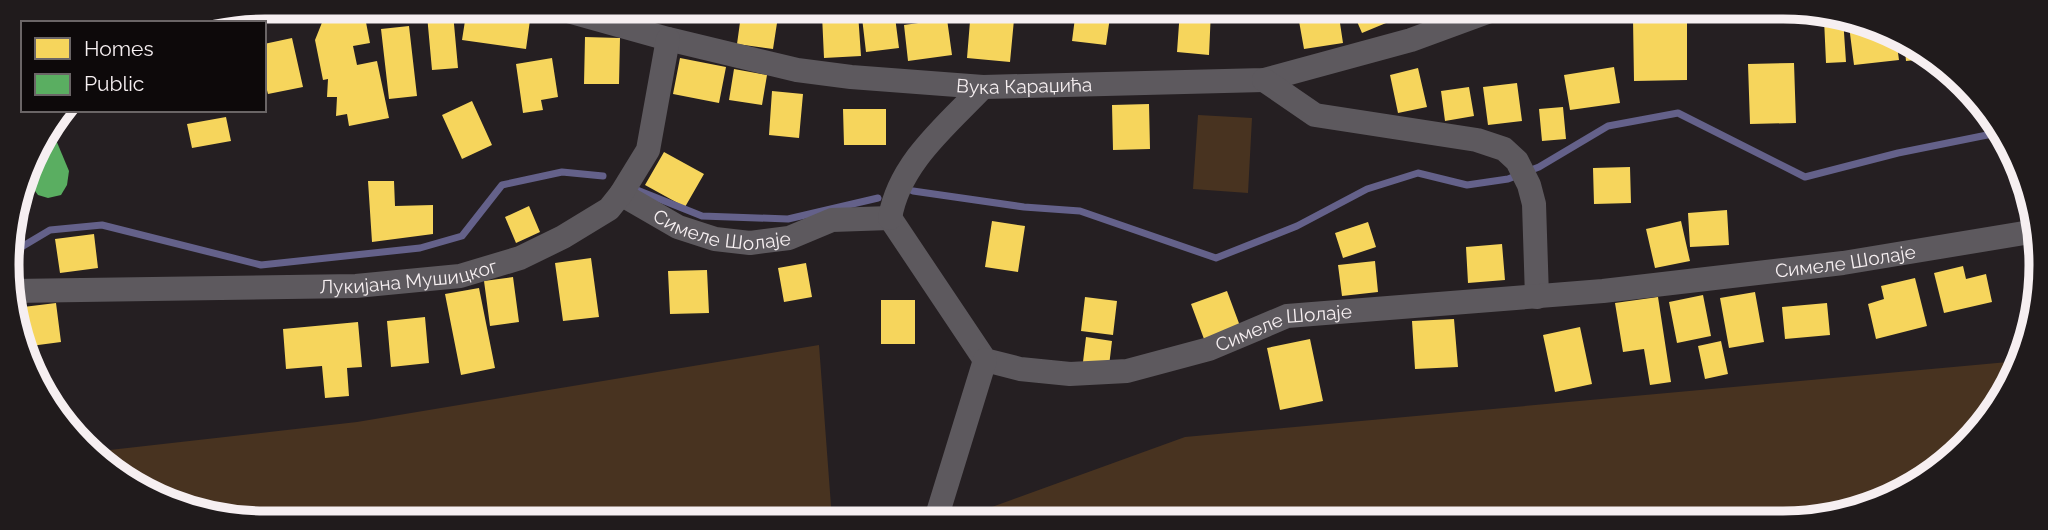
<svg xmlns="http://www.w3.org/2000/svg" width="2048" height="530" font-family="Raleway,sans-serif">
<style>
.green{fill:#483320}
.homes{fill:#f6d55c}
.public{fill:#5aae61}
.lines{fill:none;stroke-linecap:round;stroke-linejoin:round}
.stream{stroke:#64618a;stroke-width:7}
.minor{stroke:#5d595e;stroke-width:24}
.labels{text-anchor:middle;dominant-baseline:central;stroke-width:7;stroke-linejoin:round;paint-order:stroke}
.street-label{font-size:19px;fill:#f6eff1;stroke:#0d090a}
.rim{fill:none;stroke:#f6eff1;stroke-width:9}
</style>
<rect width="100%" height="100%" fill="#251f22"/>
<!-- green -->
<path class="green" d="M1198 115 1252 118 1248 193 1193 189Z
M819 345 832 519 215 518 122 480 92 452 357 422Z
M2019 361 2007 394 1953 459 1882 503 1816 521 959 519 1185 437Z"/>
<!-- homes -->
<path class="homes" d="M467 8H490L531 13 526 49 462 40Z
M657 8H693L687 23 656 10Z
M742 8 779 10 773 49 737 44Z
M861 9H894L899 48 866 52Z
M971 9H1015L1010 62 967 58Z
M1076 10H1111L1106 45 1072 41Z
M1180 10H1211L1209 55 1177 52Z
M1297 10H1338L1343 43 1304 49Z
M1352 10 1395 11 1398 18 1362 33Z
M364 12 370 43 353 46 357 65 377 61 389 118 349 126 347 114 336 116 337 97H327L328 79 323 80 315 40 323 20Z
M453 13 458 68 432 70 427 15Z
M858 13 861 56 824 58 822 15Z
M1687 18V80L1634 81 1633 19Z
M1843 18 1846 62 1826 63 1824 19Z
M1848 18 1896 38 1899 60 1854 65Z
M947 19 952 55 908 61 904 25Z
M409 26 417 96 389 99 381 29Z
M585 37 620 38 619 84H584Z
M292 38 303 87 268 94 264 79V44Z
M1904 41 1926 50 1934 58 1906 61Z
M552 58 558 97 541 100 543 110 523 113 516 64Z
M680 58 726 67 719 103 673 94Z
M1794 63 1796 123 1750 124 1748 64Z
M1614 67 1620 103 1570 110 1564 75Z
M1418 68 1427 107 1398 113 1390 75Z
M734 69 767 75 762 105 729 100Z
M1517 83 1522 121 1488 125 1483 87Z
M1469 87 1474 116 1445 121 1441 91Z
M772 91 803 94 799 138 769 135Z
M472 101 492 145 462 159 442 115Z
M1149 104 1150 149 1113 150 1112 105Z
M1563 107 1566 139 1542 141 1539 109Z
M1983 108 1997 121 2000 128 1987 130Z
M843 109H886V145H844Z
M226 117 231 141 192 148 187 124Z
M664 152 704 174 685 207 645 185Z
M1630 167 1631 203 1594 204 1593 168Z
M368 181H394L395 206 433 205V234L372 242Z
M529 206 540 232 516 243 505 217Z
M1727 210 1729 245 1690 247 1688 213Z
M992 221 1025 226 1018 272 985 267Z
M1681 221 1690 261 1655 268 1646 229Z
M1368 222 1376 247 1343 258 1335 233Z
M94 234 98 268 60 273 55 239Z
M1502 244 1505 280 1468 283 1466 247Z
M591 258 599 317 563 321 555 263Z
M1375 261 1378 292 1342 296 1338 265Z
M806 263 812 297 784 302 778 268Z
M1963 266 1966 279 1986 274 1992 302 1944 313 1934 273Z
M707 270 709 313 670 314 668 271Z
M513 277 519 322 490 326 484 281Z
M1915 278 1927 326 1876 339 1868 304 1884 299 1881 286Z
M479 288 495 368 461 375 445 294Z
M1227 291 1240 326 1204 339 1191 304Z
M1755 292 1764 342 1729 348 1720 298Z
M1703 295 1711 336 1677 343 1669 302Z
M1085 297 1117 301 1113 335 1081 331Z
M1658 297 1671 382 1650 385 1644 349 1623 352 1615 303Z
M881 300H915V344H881Z
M56 303 61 342 23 347 19 338 15 308Z
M1827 303 1830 335 1785 339 1782 307Z
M425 317 429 363 391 367 387 321Z
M1454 319 1458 367 1415 369 1412 321Z
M358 322 362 367 347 368 349 396 325 398 322 366 286 369 283 329Z
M1580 327 1592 384 1555 392 1543 335Z
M1086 337 1112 341 1109 366 1083 362Z
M1310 339 1323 401 1280 410 1267 348Z
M1721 341 1728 374 1705 379 1698 346Z"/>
<!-- public -->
<path class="public" d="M51 128 69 171 67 185 61 195 48 198 38 195 26 179 34 151Z"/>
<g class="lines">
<!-- stream -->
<path class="stream" d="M637 190 702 216 788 219 878 198
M913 191 1024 207 1080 211 1216 258 1297 226 1367 189 1418 173 1467 185 1508 179 1539 167 1608 126 1678 113 1805 177 1898 153 2002 132
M8 255 50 230 102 225 261 265 420 248 462 236 502 185 562 172 603 176"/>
<!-- minor -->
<g class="minor">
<path id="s1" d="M557 8 668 39 797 70 851 77 983 87 1264 80 1411 40 1490 11"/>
<path d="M208 23 269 7"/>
<path d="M1264 80 1315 115 1477 140 1504 149 1517 161 1529 185 1534 204 1537 297"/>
<path id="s2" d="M621 194 678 227 715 239 750 243 789 238 832 220 890 218"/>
<path id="s3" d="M890 218 985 360 1020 369 1070 374 1127 371 1209 349 1287 316 1603 291 1843 263 2036 231"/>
<path d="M890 218C899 163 947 125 983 87"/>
<path id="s4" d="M12 291 356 286 460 276 520 258 563 237 609 209 621 194 648 150 668 39"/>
<path d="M936 519 985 360"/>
</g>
</g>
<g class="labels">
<!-- street labels -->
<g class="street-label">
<text stroke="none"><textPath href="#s1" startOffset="476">Вука Караџића</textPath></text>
<text stroke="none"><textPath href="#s2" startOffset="110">Симеле Шолаје</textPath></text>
<text stroke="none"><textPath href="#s3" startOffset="1045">Симеле Шолаје</textPath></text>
<text stroke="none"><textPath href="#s4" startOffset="397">Лукијана Мушицког</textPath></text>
<text stroke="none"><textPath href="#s3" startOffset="478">Симеле Шолаје</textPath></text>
</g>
</g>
<!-- crop -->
<path d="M0 0H2048V530H0ZM265 19H1783A246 246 0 0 1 2029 265V265A246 246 0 0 1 1783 511H265A246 246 0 0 1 19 265V265A246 246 0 0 1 265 19Z" fill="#201b1c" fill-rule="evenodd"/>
<path class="rim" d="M265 19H1783A246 246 0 0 1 2029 265V265A246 246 0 0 1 1783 511H265A246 246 0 0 1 19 265V265A246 246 0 0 1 265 19Z"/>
<!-- legend -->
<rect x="21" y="21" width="245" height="91" fill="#0d090a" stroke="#6a6566" stroke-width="2"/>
<rect x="35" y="38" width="35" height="21" fill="#f6d55c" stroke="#6a6566" stroke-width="2"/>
<text x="84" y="56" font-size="21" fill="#f6eff1">Homes</text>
<rect x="35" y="74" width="35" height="21" fill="#5aae61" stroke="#6a6566" stroke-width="2"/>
<text x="84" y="91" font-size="21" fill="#f6eff1">Public</text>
</svg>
